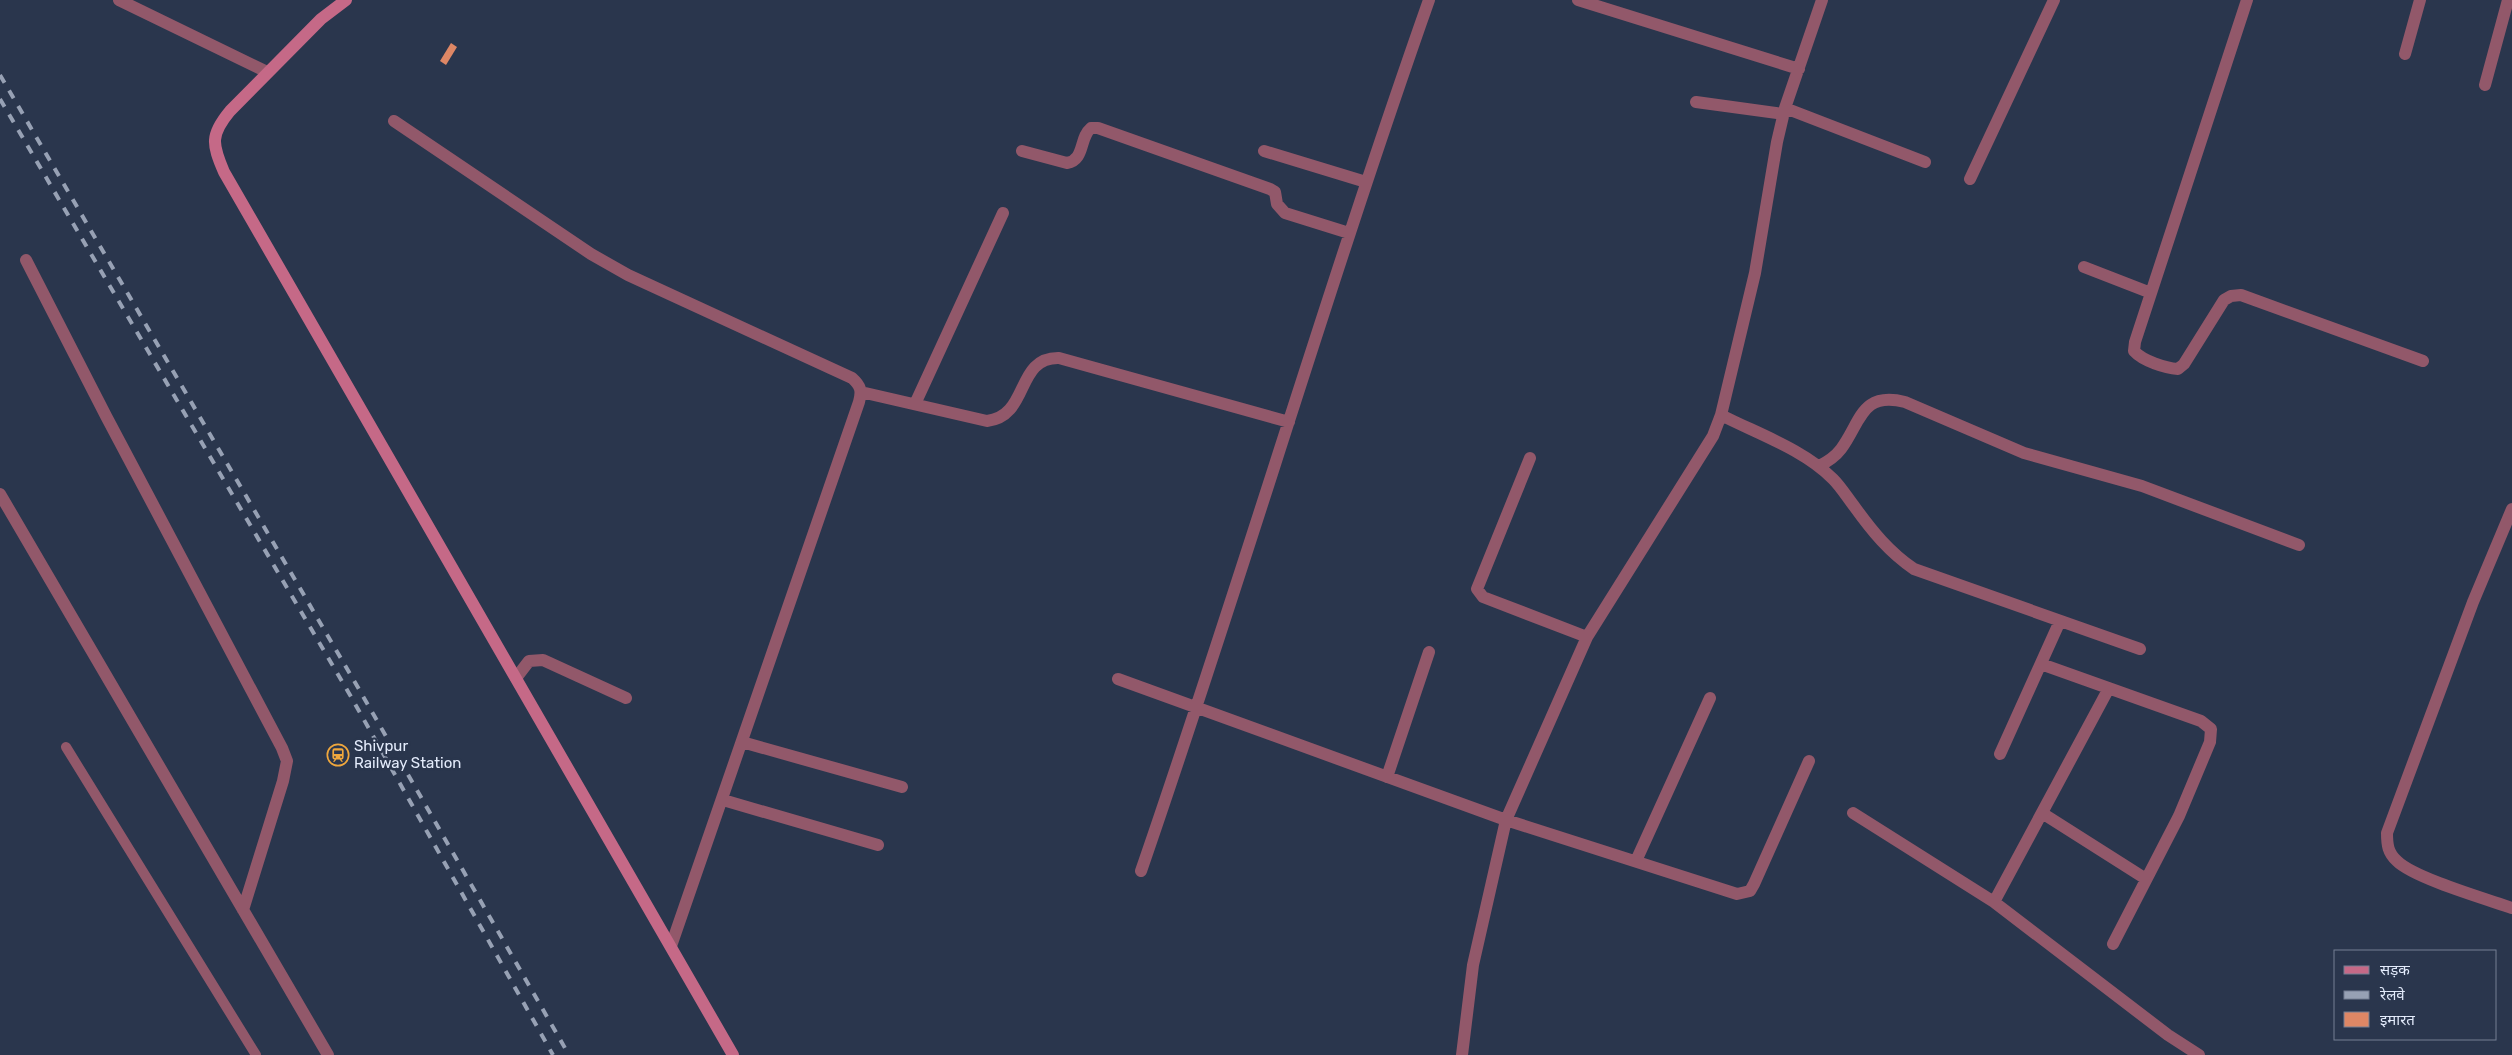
<svg xmlns="http://www.w3.org/2000/svg" width="2512" height="1055" font-family="Rubik,'Noto Sans Devanagari',sans-serif">
<style>
.building{fill:#de8765}
.lines{fill:none;stroke-linecap:round;stroke-linejoin:round}
.lane{stroke:#92586a;stroke-width:10}
.street{stroke:#92586a;stroke-width:12}
.secondary{stroke:#c56987;stroke-width:12}
.rail{stroke:#97a1b4;stroke-width:4;stroke-dasharray:9 9;stroke-linecap:butt}
.labels{text-anchor:middle;dominant-baseline:central;stroke-width:5;stroke-linejoin:round;paint-order:stroke}
.poi-label{font-size:15px;fill:#e3ebfb;stroke:#2a364d;text-anchor:start}
</style>
<rect width="100%" height="100%" fill="#2a364d"/>
<!-- building -->
<path class="building" d="M451 43 457 47 446 65 440 61Z"/>
<g class="lines">
<!-- lane -->
<path class="lane" d="M66 747 256 1055"/>
<!-- street -->
<path class="street" d="M119 0 267 72
M1578 0 1799 69
M2247 0 2135 342 2134 351C2143 361 2165 368 2178 369L2184 364 2224 300 2231 296 2241 295 2423 361
M2405 54 2420 0
M2485 85 2508 0
M1696 102 1784 114
M1785 108 1925 162
M394 121 591 254 628 275 852 378C861 386 862 391 859 402L671 946
M1022 151 1067 163C1085 160 1079 138 1091 128H1098L1270 189 1275 192 1277 204 1285 213 1349 233
M1264 151 1366 182
M1970 179 2054 0
M26 260 106 416 282 748 287 761 283 781 243 910
M2084 267 2151 293
M861 392 987 421C1030 416 1015 357 1059 358L1289 422
M915 404 1003 213
M1721 415C1758 434 1803 449 1833 479 1841 487 1847 497 1854 506 1872 531 1889 552 1914 569L2140 649
M1530 458 1477 589 1483 597 1587 637
M1819 466C1827 462 1835 457 1841 449 1861 422 1861 391 1905 402L2024 453 2142 486 2299 545
M0 494 328 1055
M2512 509 2473 602 2387 833C2387 845 2388 853 2397 861 2414 878 2486 899 2512 908
M2041 664 2201 721 2211 729 2210 742 2179 816 2113 944
M516 678 529 661 543 660 626 698
M1118 679 1506 820 1737 894 1750 891 1754 884 1809 761
M742 742 902 787
M2000 754 2060 621
M1387 777 1429 652
M723 800 878 845
M1853 813 1994 902 2168 1035 2199 1055
M2042 813 2146 879
M1636 861 1710 698
M1141 871C1241 582 1327 289 1429 0
M1994 902 2109 688
M1462 1055 1473 965 1506 820 1587 637 1713 436 1721 415 1755 273 1777 142 1785 108 1822 0"/>
<!-- secondary -->
<path class="secondary" d="M346 0 321 19 230 111C210 135 212 144 224 172L733 1055"/>
<!-- rail -->
<path class="rail" d="M0 75 360 691 569 1055
M0 99 350 695 553 1055"/>
</g>
<!-- icons -->
<defs>
<g id="station-ring" transform="scale(1.125)"><circle r="9.5" fill="#2a364d" stroke="#efa73d" stroke-width="1.5"/><path d="M-3-6H3Q5-6 5-4V2Q5 4 3 4L4.5 6H3L1.5 4h-3L-3 6H-4.5L-3 4Q-5 4-5 2V-4Q-5-6-3-6ZM-3.5-4v3h7v-3ZM-3.5 1v1.5H-2V1ZM2 1v1.5H3.5V1Z" fill="#efa73d"/></g>
</defs>
<g fill-rule="evenodd">
<use href="#station-ring" x="338" y="755"/>
</g>
<g class="labels">
<!-- poi labels -->
<g class="poi-label">
<text x="354" y="746">Shivpur<tspan x="354" dy="17">Railway Station</tspan></text>
</g>
</g>
<!-- legend -->
<rect x="2334" y="950" width="162" height="90" fill="#2a364d" stroke="#747e93"/>
<rect x="2344" y="966" width="25" height="8" fill="#c56987" stroke="#747e93"/>
<text x="2380" y="975" font-size="15" fill="#e3ebfb">सड़क</text>
<rect x="2344" y="991" width="25" height="8" fill="#97a1b4" stroke="#747e93"/>
<text x="2380" y="1000" font-size="15" fill="#e3ebfb">रेलवे</text>
<rect x="2344" y="1012" width="25" height="15" fill="#de8765" stroke="#747e93"/>
<text x="2380" y="1025" font-size="15" fill="#e3ebfb">इमारत</text>
</svg>
